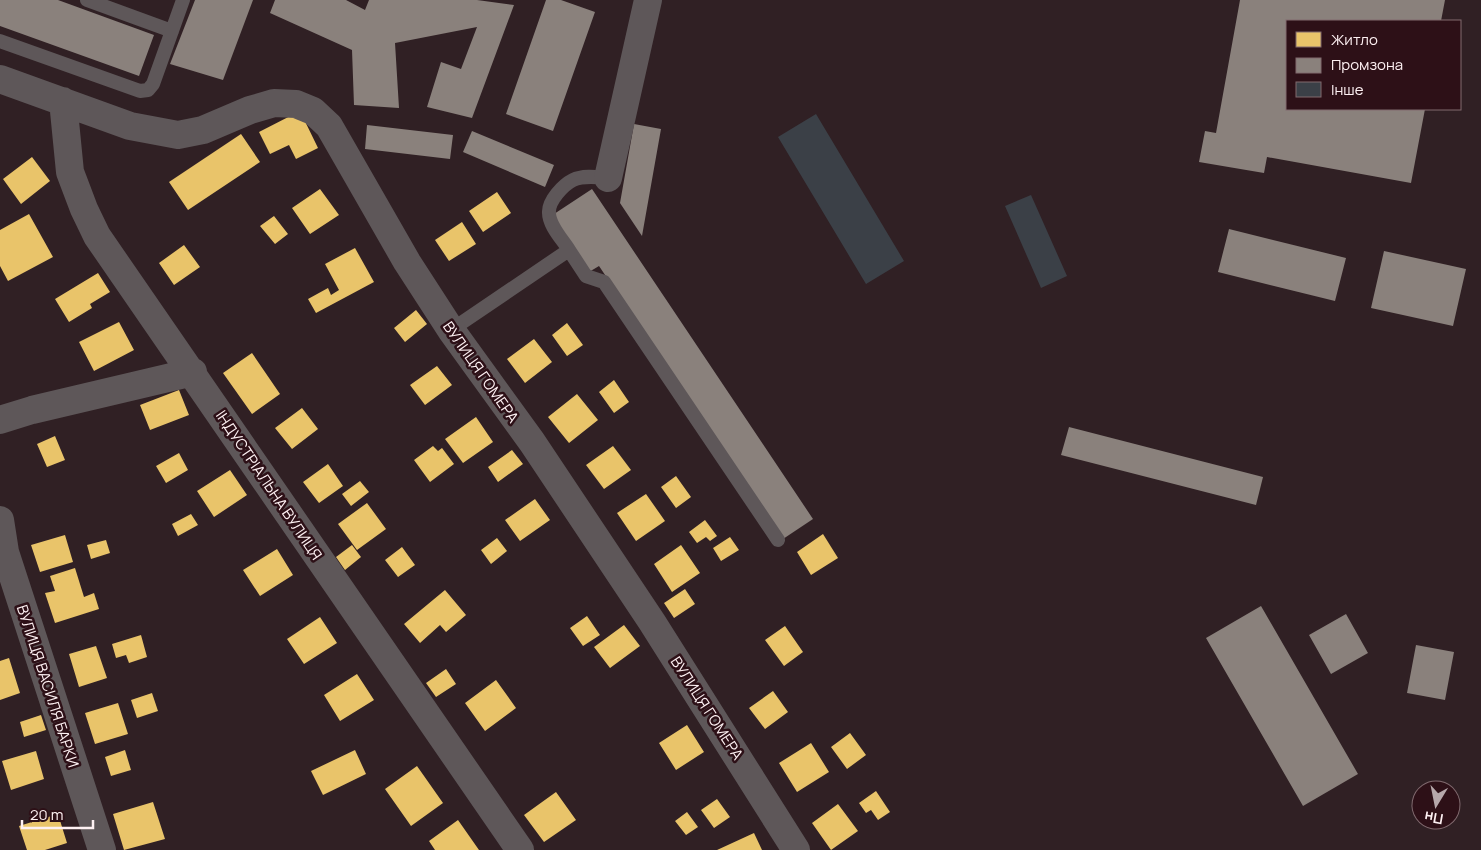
<svg xmlns="http://www.w3.org/2000/svg" width="1481" height="850" font-family="Manrope,sans-serif">
<style>
.homes{fill:#e9c46a}
.industry{fill:#8a817c}
.building{fill:#3b4047}
.lines{fill:none;stroke-linecap:round;stroke-linejoin:round}
.lane{stroke:#5e5759;stroke-width:14}
.street{stroke:#5e5759;stroke-width:28}
.labels{text-anchor:middle;dominant-baseline:central;stroke-width:5;stroke-linejoin:round;paint-order:stroke}
.street-label{font-size:15px;fill:#fef1f3;stroke:#2d1017}
</style>
<rect width="100%" height="100%" fill="#302024"/>
<!-- homes -->
<path class="homes" d="M300 111 318 148 296 159 289 145 270 154 259 132Z
M241 134 260 162 188 210 169 182Z
M32 157 50 181 21 204 3 179Z
M320 189 339 215 310 234 292 208Z
M497 192 511 213 483 232 469 211Z
M29 214 53 257 8 281 0 266V230Z
M274 216 288 234 275 244 260 226Z
M462 222 476 244 449 261 435 240Z
M184 245 200 267 174 285 159 263Z
M355 248 374 282 316 313 308 299 328 288 331 295 339 290 325 264Z
M98 273 110 292 90 304 92 308 69 322 55 299Z
M416 310 427 324 405 342 394 328Z
M119 322 134 350 94 371 79 342Z
M567 323 583 345 567 356 552 335Z
M534 339 552 362 525 383 507 359Z
M252 353 280 394 252 414 223 373Z
M437 366 452 385 425 405 410 385Z
M614 380 629 402 614 413 599 392Z
M179 390 189 415 150 430 140 405Z
M577 394 598 420 569 443 548 417Z
M302 408 318 429 292 449 275 428Z
M476 417 493 442 463 463 445 439Z
M55 436 65 460 47 467 37 444Z
M433 446 438 451 442 448 454 464 430 482 414 460Z
M613 446 631 470 604 489 586 465Z
M512 450 523 464 498 482 488 467Z
M179 453 188 470 166 483 156 466Z
M328 464 343 486 319 503 303 482Z
M230 470 247 495 214 517 197 491Z
M676 476 691 497 676 508 661 487Z
M360 481 369 492 351 506 342 494Z
M646 494 665 521 636 541 617 513Z
M535 499 550 520 520 541 505 520Z
M367 503 386 529 357 550 338 524Z
M191 514 198 525 178 536 172 524Z
M705 520 717 536 710 541 706 537 697 543 689 532Z
M823 534 838 558 811 575 797 552Z
M65 535 73 562 40 572 31 545Z
M730 537 739 550 721 561 713 548Z
M497 538 507 551 491 564 481 550Z
M106 540 110 553 91 559 87 545Z
M352 545 361 557 345 570 336 557Z
M681 545 700 573 672 592 654 564Z
M402 547 415 565 398 577 385 560Z
M277 549 293 575 260 596 243 570Z
M75 568 84 597 94 593 99 609 55 623 45 593 55 591 50 576Z
M685 589 695 604 674 618 664 603Z
M445 590 466 615 446 632 440 625 420 643 404 624Z
M587 616 600 635 583 646 570 628Z
M320 617 337 643 304 664 287 639Z
M624 625 640 646 610 668 594 647Z
M785 626 803 652 784 666 765 640Z
M141 635 147 657 129 663 126 655 116 658 112 644Z
M96 646 107 678 79 687 69 654Z
M9 658 20 693 0 700V661Z
M446 669 456 684 436 697 426 683Z
M357 674 374 700 340 721 324 695Z
M496 680 516 708 485 731 465 703Z
M773 691 788 712 765 729 749 708Z
M152 693 158 711 137 718 131 700Z
M118 703 128 734 95 744 85 713Z
M41 715 46 730 24 737 20 722Z
M687 725 704 752 676 770 659 743Z
M850 733 866 755 847 769 831 747Z
M811 743 829 772 797 792 779 763Z
M125 750 131 770 111 776 105 757Z
M355 750 366 774 323 795 311 771Z
M36 751 44 779 11 790 2 761Z
M417 766 443 803 411 826 385 789Z
M876 791 890 812 878 820 871 810 866 813 859 803Z
M556 792 576 820 544 842 524 815Z
M717 799 730 817 714 828 701 810Z
M153 802 165 839 124 850 113 814Z
M838 804 858 831 831 850 812 823Z
M687 812 698 827 686 835 675 821Z
M58 814 67 843 45 850H27L19 826Z
M458 820 479 850H435L429 841Z
M754 833 762 850H717Z"/>
<!-- industry -->
<path class="industry" d="M0 0H58L154 35 139 76 0 26Z
M195 0H253L223 80 170 64Z
M275 0H346L365 10 369 0H477L514 5 472 118 427 107 441 62 461 69 477 27 395 43 399 108 354 105 352 50 270 13Z
M546 0H561L595 12 553 131 506 114Z
M1240 0H1445L1441 21H1287V109H1425L1411 183 1267 157 1264 173 1199 162 1205 131 1216 133Z
M634 124 661 129 642 236 620 203Z
M367 125 453 135 450 159 365 149Z
M472 131 554 165 545 187 463 152Z
M592 189 813 519 783 539 599 266 589 272 551 216Z
M1229 229 1346 258 1335 301 1218 272Z
M1384 251 1466 269 1453 326 1371 308Z
M1069 427 1263 477 1256 505 1061 455Z
M1261 606 1358 774 1303 806 1206 638Z
M1346 614 1368 653 1331 674 1309 635Z
M1416 645 1454 652 1445 700 1407 693Z"/>
<!-- building -->
<path class="building" d="M816 114 904 261 866 284 778 137Z
M1031 195 1067 276 1041 288 1005 206Z"/>
<g class="lines">
<!-- lane -->
<path class="lane" d="M87 0 172 31
M0 41 140 91 148 90 153 84 183 0
M569 250C563 240 549 226 549 213 548 201 563 185 573 180 583 175 597 177 608 178
M451 330 569 250 586 276 604 282 778 540"/>
<!-- street -->
<path class="street" d="M0 79 130 126 178 135 203 130 250 110 274 103 296 104 313 111 329 126 407 262 451 330 532 442 652 622 796 850
M63 101 70 172 84 209 97 236 520 850
M608 178 648 0
M0 420 32 410 193 372
M0 520 5 552 102 850"/>
</g>
<g class="labels">
<!-- street labels -->
<g class="street-label">
<text transform="translate(481 372) rotate(55)">ВУЛИЦЯ ГОМЕРА</text>
<text transform="translate(269 485) rotate(56)">ІНДУСТРІАЛЬНА ВУЛИЦЯ</text>
<text transform="translate(48 686) rotate(72)">ВУЛИЦЯ ВАСИЛЯ БАРКИ</text>
<text transform="translate(707 708) rotate(57)">ВУЛИЦЯ ГОМЕРА</text>
</g>
</g>
<!-- legend -->
<rect x="1286" y="20" width="175" height="90" fill="#2d1017" stroke="#816a6f"/>
<rect x="1296" y="32" width="25" height="15" fill="#e9c46a" stroke="#816a6f"/>
<text x="1331" y="45" font-size="15" fill="#fef1f3">Житло</text>
<rect x="1296" y="58" width="25" height="15" fill="#8a817c" stroke="#816a6f"/>
<text x="1331" y="70" font-size="15" fill="#fef1f3">Промзона</text>
<rect x="1296" y="82" width="25" height="15" fill="#3b4047" stroke="#816a6f"/>
<text x="1331" y="95" font-size="15" fill="#fef1f3">Інше</text>
<!-- north arrow -->
<g transform="translate(1436 805) rotate(190)"><circle r="24" fill="#2d1017" stroke="#816a6f"/>
<path d="M0-4L9 19L0 12L-9 19Z" fill="#b6a8ab"/>
<text y="-8" font-size="14" font-weight="bold" text-anchor="middle" fill="#fef1f3">Пн</text>
</g>
<!-- scale -->
<path d="M22 820v8h71v-8" fill="none" stroke="#fef1f3" stroke-width="2.5"/>
<text x="30" y="820" font-size="15" fill="#fef1f3" stroke="#2d1017" stroke-width="4" paint-order="stroke">20 m</text>
</svg>
